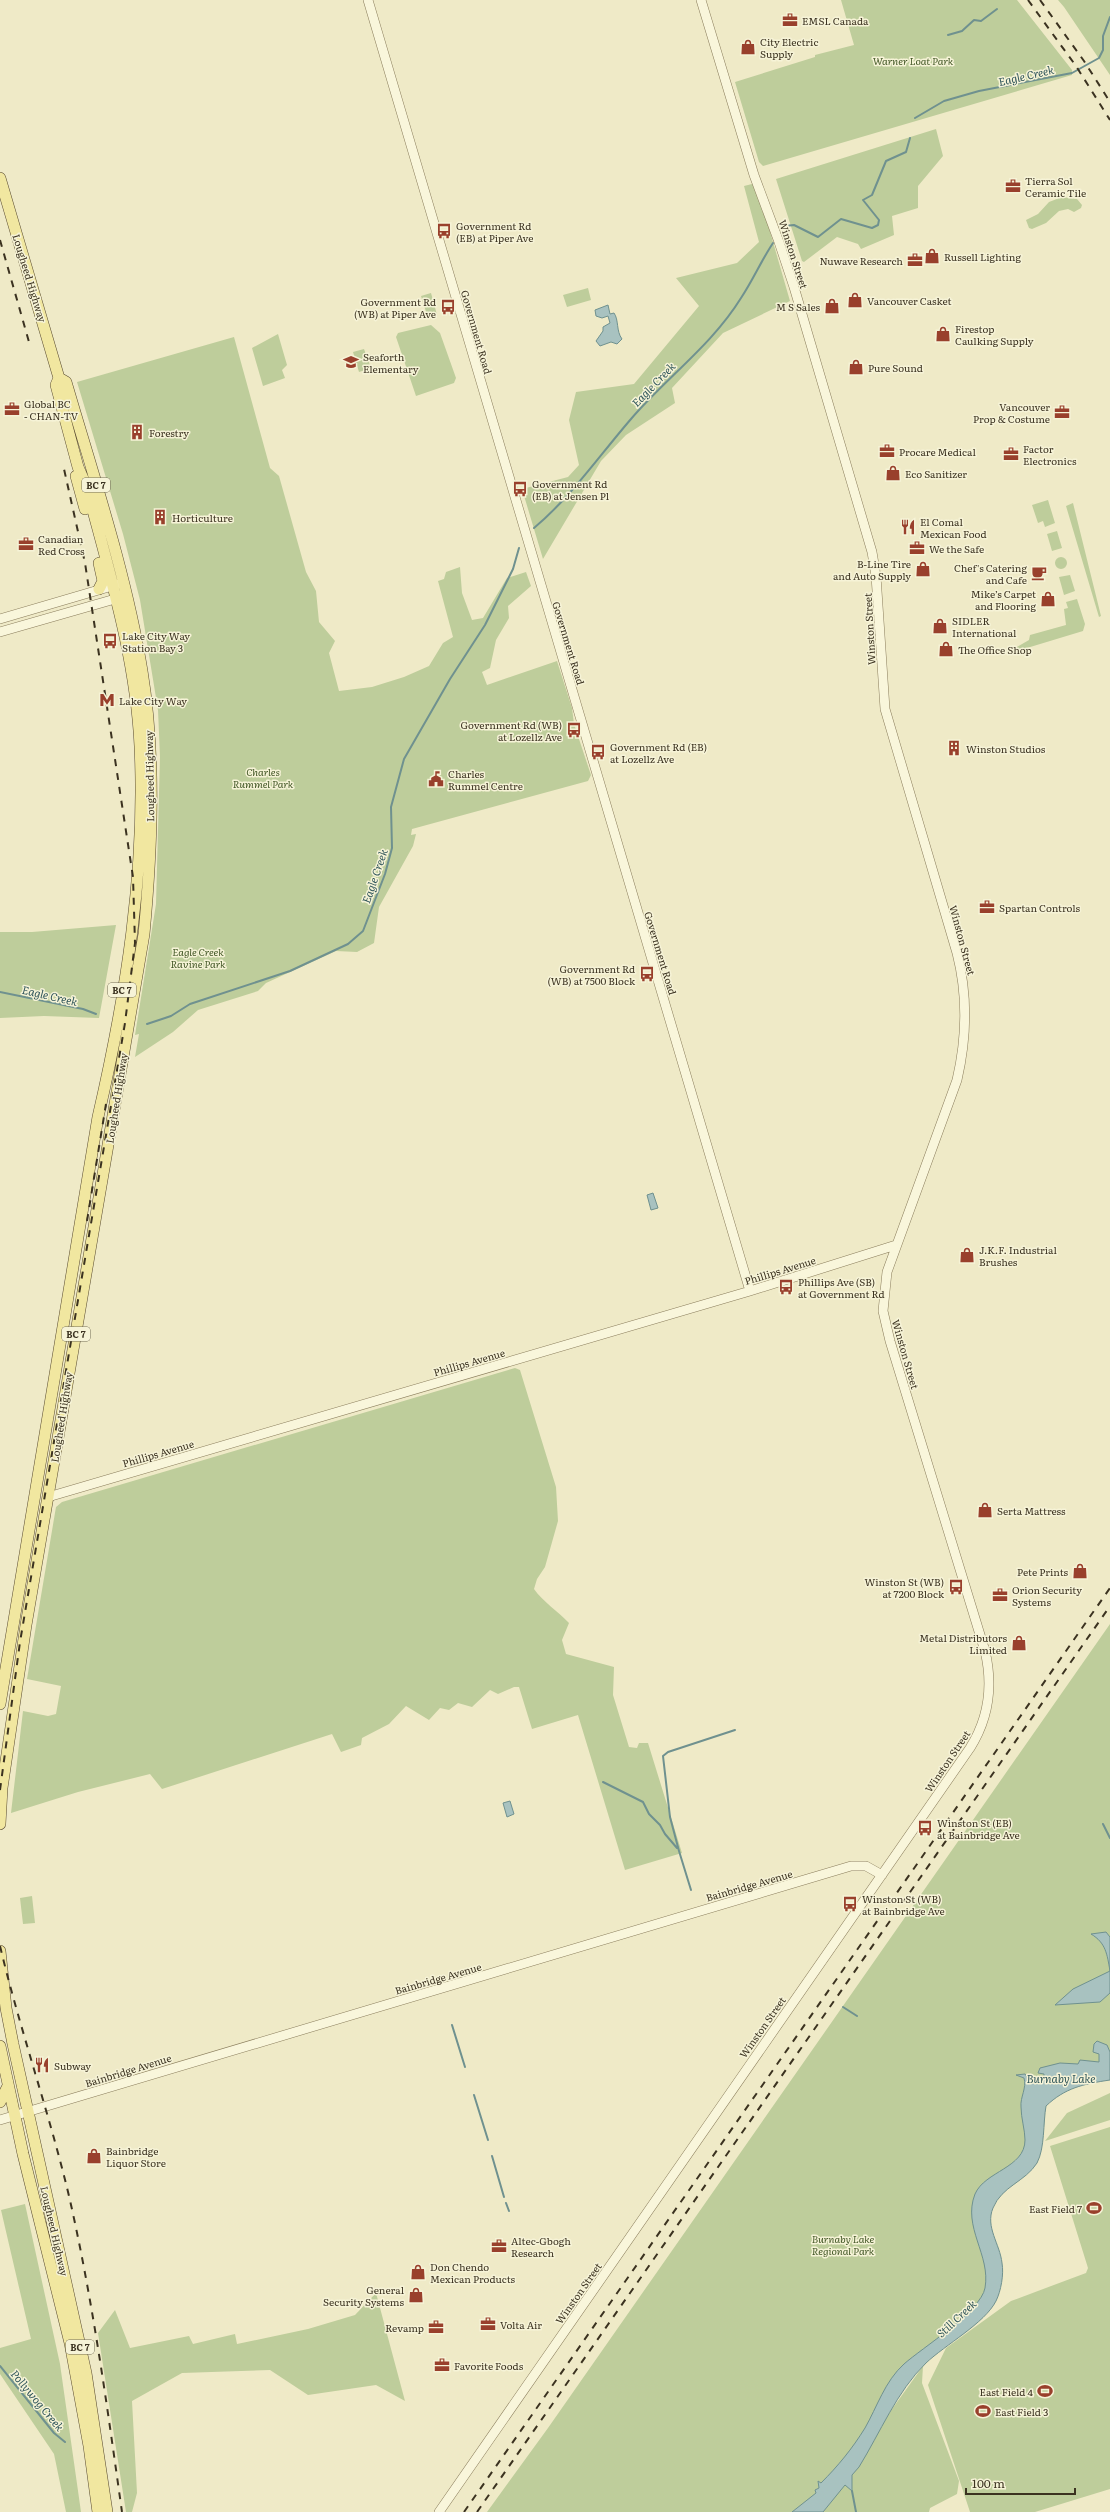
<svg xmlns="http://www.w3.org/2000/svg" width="1110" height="2512" font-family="Literata,serif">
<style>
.green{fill:#becd9b}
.water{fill:#a8c2c0;stroke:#6f918f}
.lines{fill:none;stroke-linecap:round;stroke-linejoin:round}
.stream{stroke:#6f918f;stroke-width:2}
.tertiary-casing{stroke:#8a7d5c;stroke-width:10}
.primary-casing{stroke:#584a30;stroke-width:12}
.tertiary{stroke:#f9f6db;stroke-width:9}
.primary{stroke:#f1e7a0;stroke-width:11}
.rail{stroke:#3b3220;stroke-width:2;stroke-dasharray:7 7;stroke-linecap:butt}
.labels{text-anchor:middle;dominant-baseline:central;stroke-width:3;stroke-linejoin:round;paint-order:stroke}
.shield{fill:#f6f3d7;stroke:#736c57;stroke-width:1}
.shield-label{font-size:9px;font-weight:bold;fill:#3b3220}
.poi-label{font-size:10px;fill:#3b3220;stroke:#f6f3d7;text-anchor:start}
.park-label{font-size:10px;font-style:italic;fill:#425726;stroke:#f6f3d7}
.street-label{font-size:10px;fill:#3b3220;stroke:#f6f3d7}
.water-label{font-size:11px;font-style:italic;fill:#2f555a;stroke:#f6f3d7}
</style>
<rect width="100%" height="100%" fill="#efeac7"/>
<!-- green -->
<path class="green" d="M841 0H1017L1072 70V75L763 166 759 162 735 82 815 57V55L854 45Z
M1058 0H1110V75L1064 7Z
M936 129 943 156 918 186V208L892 216 894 235 861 249 858 244 837 237 804 262 802 261 776 179Z
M756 183 790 301 723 333 672 388 675 403 626 435 601 461 543 559 522 489 568 477 579 465 569 420 576 392 634 384 699 306 676 278 737 263 759 242 744 186Z
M1062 197 1077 199 1082 205 1081 208 1074 212 1068 209 1059 211 1046 223 1032 229 1029 228 1026 220 1038 214 1049 202Z
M588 288 591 300 567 307 563 295Z
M431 293 437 315 428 318 421 296Z
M431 325 440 333 456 378 454 383 416 396 396 337 398 333Z
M278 334 287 365 282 370 285 378 263 386 252 348Z
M234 337 270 468 279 476 306 572 316 591 319 622 335 641 329 653 339 691 372 687 404 677 429 666 443 643 453 637 438 581 444 579 446 572 460 567 462 593 472 620 483 618 507 578 526 572 531 586 508 606 509 618 496 640 490 668 482 672 487 685 557 661 572 708 574 724 591 775 588 781 412 829 411 835 416 834 413 846 379 907 374 943 357 952 336 951 266 983 258 991 198 1010 173 1032 135 1057 139 1034 135 1035 156 904 160 757 158 710 140 600 123 534 77 382Z
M364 349 371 368 359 372 353 352Z
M1048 500 1055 523 1045 527 1043 521 1038 523 1032 505Z
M1073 503 1101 616 1099 617 1066 506Z
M1057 531 1062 548 1052 551 1047 534Z
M1055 563a6 6 0 1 1 12 0a6 6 0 1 1-12 0Z
M1070 575 1075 591 1064 595 1059 577Z
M1077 599 1085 624 1083 631 1017 651 1015 648 1029 640 1030 635 1066 625 1064 609 1068 608 1066 602Z
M116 925 99 1018 44 1016 0 1018V932H32Z
M515 1368 520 1370 556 1487 558 1521 545 1567 537 1579 534 1589C543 1602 558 1611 569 1623L562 1640 566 1654 614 1667 613 1695 629 1747 637 1748 639 1743H648L682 1853 625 1870 578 1715 532 1729 519 1687H514L498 1694 490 1690 472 1707 458 1703 449 1710 440 1708 429 1720 406 1706 389 1724 362 1738 361 1745 341 1752 332 1734 162 1789 150 1774 78 1792 11 1813 23 1711 48 1716 56 1714 61 1686 27 1679 56 1507 62 1502Z
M1110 1624V2061L1032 2088 1027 2149 986 2189 987 2294 960 2323 902 2371 860 2442 802 2512H487L548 2428Z
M32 1896 35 1923 23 1924 20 1898Z
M1110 2093V2120L1045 2141 1067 2113Z
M1110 2127V2489L1035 2512H970L928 2385 946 2348 1011 2301 1086 2273 1088 2268 1050 2146Z
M25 2204 60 2364 81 2512H66L54 2454 0 2374V2348L31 2339 1 2210Z
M376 2293 405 2401 376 2385 308 2395 270 2370 182 2373 132 2401 137 2493 132 2512H126L98 2333 115 2310 130 2348 189 2336 193 2344 235 2334 237 2344 308 2329 355 2315Z
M923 2366 922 2383 959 2481 957 2494 930 2508 929 2512H818Z"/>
<!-- water -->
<path class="water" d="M608 305 610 314 614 313C619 320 616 331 622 339L617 344 611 342 600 346 596 341 603 331V327L610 323 608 316 602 318 596 316 595 310Z
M653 1193 658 1208 651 1210 647 1195Z
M510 1801 514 1814 507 1817 503 1803Z
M1106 1932 1110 1937V1993L1100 2002 1055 2005 1073 1989 1110 1971C1107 1954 1106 1943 1091 1934Z
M1097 2041 1107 2045 1110 2052V2080C1083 2084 1065 2088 1046 2106 1043 2123 1045 2148 1037 2163 1025 2182 1002 2186 993 2208 985 2227 1000 2244 1002 2263 1004 2274 1001 2291 996 2301 985 2323 945 2345 926 2363 897 2391 880 2433 859 2467L852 2475V2491L845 2485 823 2512H792L816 2493 815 2490 819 2488 818 2481 821 2483C838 2466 852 2449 865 2428 877 2407 885 2381 904 2364 922 2348 981 2311 985 2288 991 2255 962 2227 975 2194 985 2171 1025 2168 1025 2140 1025 2130 1021 2118 1021 2107 1020 2097 1027 2088 1024 2078L1016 2075 1025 2074 1028 2078 1035 2081 1044 2077V2074L1038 2073 1040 2068 1060 2063 1078 2064 1080 2060 1099 2062V2054L1093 2052 1094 2044Z"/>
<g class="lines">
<!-- stream -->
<path class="stream" d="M948 35 962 31 974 20 981 21 997 9
M915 118 944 101 979 91 1072 73 1099 58 1103 50V36L1110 17
M784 226 794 225 818 237 841 219 872 228 878 225 879 220 863 200 872 195 886 161 906 152 910 138
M534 528C571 497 599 456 631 419 666 378 712 345 741 298 753 280 761 261 773 243
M0 992 83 1009 96 1014
M147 1024 171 1016 190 1004 290 971 348 944 363 931 385 874 392 848 391 807 404 759 450 679 485 625 513 569 519 548
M603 1782 643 1802 649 1814 660 1825 665 1834 677 1848
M1103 1824 1110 1838
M679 1851 670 1817 663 1756 668 1752 735 1730
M679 1851 691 1890
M843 2007 857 2016
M452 2025 465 2067
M474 2095 488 2140
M492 2156 504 2197
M506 2203 509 2211
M0 2366 54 2433 65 2442
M852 2491 856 2512"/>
<!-- tertiary casing -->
<g class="tertiary-casing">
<path id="tertiary" d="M368 0 750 1291
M0 619 119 584
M0 632 122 597
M48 1497 750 1291 896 1245
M0 2120 851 1866H866L882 1875
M439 2512 970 1748C989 1718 993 1685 985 1651L890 1341 883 1311 887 1272 957 1080C967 1037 968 996 957 953L885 709 876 576 872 552 794 287 779 242 754 175 701 0"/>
</g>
<!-- primary casing -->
<g class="primary-casing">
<path id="primary" d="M0 178 59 378 66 382C94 478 126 573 142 671 156 757 152 848 144 934L26 1625 2 1788 0 1824
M76 476 85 509
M99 563 103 581 99 589
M0 1704 98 1117C126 996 146 870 140 746 136 658 109 572 87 488L78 467 56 385 59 378
M0 1951 6 2008 13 2044 86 2373 107 2512
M0 2046 23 2154 70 2343 89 2446 98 2512
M0 2102 8 2086"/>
</g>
<!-- tertiary -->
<use href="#tertiary" class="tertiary"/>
<!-- primary -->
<use href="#primary" class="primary"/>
<!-- rail -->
<path class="rail" d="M1028 0 1076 66 1110 120
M1040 0 1084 61 1110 102
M0 240 29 342
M87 1221 106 1104
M0 1790 20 1642 125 1023 135 943 133 877 85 563 64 469
M0 1946C20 2030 49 2112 69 2196 93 2301 107 2406 122 2512
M464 2512 1110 1588
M477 2512 1110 1606"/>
</g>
<!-- icons -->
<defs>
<g id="office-bare" transform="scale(1.2)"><path d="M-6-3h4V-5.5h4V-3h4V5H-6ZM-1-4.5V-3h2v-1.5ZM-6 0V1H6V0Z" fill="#99402c" stroke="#f6f3d7" stroke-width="2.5" paint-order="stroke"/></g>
<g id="shop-bare" transform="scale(1.2)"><path d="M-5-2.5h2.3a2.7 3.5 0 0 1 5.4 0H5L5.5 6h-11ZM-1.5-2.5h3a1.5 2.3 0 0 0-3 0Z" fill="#99402c" stroke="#f6f3d7" stroke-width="2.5" paint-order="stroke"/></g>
<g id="bus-bare" transform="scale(1.2)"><path d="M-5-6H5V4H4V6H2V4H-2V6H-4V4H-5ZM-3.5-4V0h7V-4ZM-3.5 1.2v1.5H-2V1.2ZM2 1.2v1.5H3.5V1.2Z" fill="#99402c" stroke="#f6f3d7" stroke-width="2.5" paint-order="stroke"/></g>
<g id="school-bare" transform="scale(1.2)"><path d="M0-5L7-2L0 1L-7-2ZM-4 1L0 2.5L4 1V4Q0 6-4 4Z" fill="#99402c" stroke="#f6f3d7" stroke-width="2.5" paint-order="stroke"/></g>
<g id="building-bare" transform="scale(1.2)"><path d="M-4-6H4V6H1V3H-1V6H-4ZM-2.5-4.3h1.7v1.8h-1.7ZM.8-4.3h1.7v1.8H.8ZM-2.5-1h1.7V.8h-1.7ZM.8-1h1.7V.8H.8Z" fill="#99402c" stroke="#f6f3d7" stroke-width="2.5" paint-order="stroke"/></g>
<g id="restaurant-bare" transform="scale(1.2)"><path d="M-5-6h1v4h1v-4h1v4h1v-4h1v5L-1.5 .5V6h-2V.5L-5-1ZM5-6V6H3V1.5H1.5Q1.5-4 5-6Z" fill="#99402c" stroke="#f6f3d7" stroke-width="2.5" paint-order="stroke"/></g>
<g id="cafe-bare" transform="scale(1.2)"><path d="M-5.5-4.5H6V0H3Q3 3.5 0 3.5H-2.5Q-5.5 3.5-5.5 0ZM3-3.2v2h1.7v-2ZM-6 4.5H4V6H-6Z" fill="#99402c" stroke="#f6f3d7" stroke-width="2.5" paint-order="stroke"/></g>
<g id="metro-bare" transform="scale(1.2)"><path d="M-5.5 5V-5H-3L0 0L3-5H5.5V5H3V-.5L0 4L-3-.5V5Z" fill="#99402c" stroke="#f6f3d7" stroke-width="2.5" paint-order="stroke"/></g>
<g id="civic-bare" transform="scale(1.2)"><path d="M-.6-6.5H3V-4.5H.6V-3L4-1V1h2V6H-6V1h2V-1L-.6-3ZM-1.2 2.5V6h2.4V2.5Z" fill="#99402c" stroke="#f6f3d7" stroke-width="2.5" paint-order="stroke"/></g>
<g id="stadium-bare" transform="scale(1.2)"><path d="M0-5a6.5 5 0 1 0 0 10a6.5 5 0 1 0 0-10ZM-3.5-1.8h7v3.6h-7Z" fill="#99402c" stroke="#f6f3d7" stroke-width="2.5" paint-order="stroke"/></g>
</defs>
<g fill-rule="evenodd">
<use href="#office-bare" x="790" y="20"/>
<use href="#shop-bare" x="748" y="47"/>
<use href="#office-bare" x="1013" y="186"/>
<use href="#bus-bare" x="444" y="231"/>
<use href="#shop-bare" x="932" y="256"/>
<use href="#office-bare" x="915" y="260"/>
<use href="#shop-bare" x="855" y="300"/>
<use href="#shop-bare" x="832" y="306"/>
<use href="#bus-bare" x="448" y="307"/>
<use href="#shop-bare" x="943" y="334"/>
<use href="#school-bare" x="351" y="362"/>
<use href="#shop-bare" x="856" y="367"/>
<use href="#office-bare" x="12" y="409"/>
<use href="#office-bare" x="1062" y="412"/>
<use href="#building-bare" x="137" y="432"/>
<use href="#office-bare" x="887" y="451"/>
<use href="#office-bare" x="1011" y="454"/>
<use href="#shop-bare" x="893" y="473"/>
<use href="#bus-bare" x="520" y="489"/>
<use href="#building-bare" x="160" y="517"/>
<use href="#restaurant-bare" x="908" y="527"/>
<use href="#office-bare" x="26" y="544"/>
<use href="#office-bare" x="917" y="548"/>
<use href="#shop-bare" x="923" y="569"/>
<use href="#cafe-bare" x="1039" y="573"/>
<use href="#shop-bare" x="1048" y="599"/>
<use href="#shop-bare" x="940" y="626"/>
<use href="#bus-bare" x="110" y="641"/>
<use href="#shop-bare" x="946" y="649"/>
<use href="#metro-bare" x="107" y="700"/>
<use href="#bus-bare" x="574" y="730"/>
<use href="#building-bare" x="954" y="748"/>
<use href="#bus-bare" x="598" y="752"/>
<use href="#civic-bare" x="436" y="779"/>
<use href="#office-bare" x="987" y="907"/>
<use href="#bus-bare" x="647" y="974"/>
<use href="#shop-bare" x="967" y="1255"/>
<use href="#bus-bare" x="786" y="1287"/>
<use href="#shop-bare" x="985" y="1510"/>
<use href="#shop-bare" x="1080" y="1571"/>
<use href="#bus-bare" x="956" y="1587"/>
<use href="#office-bare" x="1000" y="1595"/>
<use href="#shop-bare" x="1019" y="1643"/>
<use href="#bus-bare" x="925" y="1828"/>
<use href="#bus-bare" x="850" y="1904"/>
<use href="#restaurant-bare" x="42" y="2065"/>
<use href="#shop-bare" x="94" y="2156"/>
<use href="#stadium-bare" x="1094" y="2208"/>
<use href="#office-bare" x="499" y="2246"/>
<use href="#shop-bare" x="418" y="2272"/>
<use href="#shop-bare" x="416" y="2295"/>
<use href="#office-bare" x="488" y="2324"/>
<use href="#office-bare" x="436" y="2327"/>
<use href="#office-bare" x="442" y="2365"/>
<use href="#stadium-bare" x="1045" y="2391"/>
<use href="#stadium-bare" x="983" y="2411"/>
</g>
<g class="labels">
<!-- shield labels -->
<g class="shield">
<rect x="82" y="478" width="28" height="14" rx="3"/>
<rect x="108" y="983" width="28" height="14" rx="3"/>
<rect x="62" y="1327" width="28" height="14" rx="3"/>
<rect x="66" y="2340" width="28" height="14" rx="3"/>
</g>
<g class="shield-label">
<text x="96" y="485">BC 7</text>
<text x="122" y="990">BC 7</text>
<text x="76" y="1334">BC 7</text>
<text x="80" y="2347">BC 7</text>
</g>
<!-- poi labels -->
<g class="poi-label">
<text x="802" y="20">EMSL Canada</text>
<text x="760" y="41">City Electric<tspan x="760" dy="12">Supply</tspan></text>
<text x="1025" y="180">Tierra Sol<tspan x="1025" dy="12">Ceramic Tile</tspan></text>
<text x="456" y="225">Government Rd<tspan x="456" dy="12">(EB) at Piper Ave</tspan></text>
<text x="944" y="256">Russell Lighting</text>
<text x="903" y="260" text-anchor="end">Nuwave Research</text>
<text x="867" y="300">Vancouver Casket</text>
<text x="436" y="301" text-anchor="end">Government Rd<tspan x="436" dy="12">(WB) at Piper Ave</tspan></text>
<text x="820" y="306" text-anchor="end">M S Sales</text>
<text x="955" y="328">Firestop<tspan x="955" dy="12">Caulking Supply</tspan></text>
<text x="363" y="356">Seaforth<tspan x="363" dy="12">Elementary</tspan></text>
<text x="868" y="367">Pure Sound</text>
<text x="24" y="403">Global BC<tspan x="24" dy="12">- CHAN-TV</tspan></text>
<text x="1050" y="406" text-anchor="end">Vancouver<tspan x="1050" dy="12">Prop &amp; Costume</tspan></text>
<text x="149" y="432">Forestry</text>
<text x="1023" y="448">Factor<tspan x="1023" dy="12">Electronics</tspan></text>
<text x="899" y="451">Procare Medical</text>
<text x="905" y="473">Eco Sanitizer</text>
<text x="532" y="483">Government Rd<tspan x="532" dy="12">(EB) at Jensen Pl</tspan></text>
<text x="172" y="517">Horticulture</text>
<text x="920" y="521">El Comal<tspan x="920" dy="12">Mexican Food</tspan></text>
<text x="38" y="538">Canadian<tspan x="38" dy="12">Red Cross</tspan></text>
<text x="929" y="548">We the Safe</text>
<text x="911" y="563" text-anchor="end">B-Line Tire<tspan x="911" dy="12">and Auto Supply</tspan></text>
<text x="1027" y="567" text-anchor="end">Chef's Catering<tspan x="1027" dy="12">and Cafe</tspan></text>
<text x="1036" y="593" text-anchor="end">Mike’s Carpet<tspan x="1036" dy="12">and Flooring</tspan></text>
<text x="952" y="620">SIDLER<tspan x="952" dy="12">International</tspan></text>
<text x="122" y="635">Lake City Way<tspan x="122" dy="12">Station Bay 3</tspan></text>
<text x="958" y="649">The Office Shop</text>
<text x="119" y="700">Lake City Way</text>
<text x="562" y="724" text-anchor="end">Government Rd (WB)<tspan x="562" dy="12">at Lozellz Ave</tspan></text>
<text x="610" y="746">Government Rd (EB)<tspan x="610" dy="12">at Lozellz Ave</tspan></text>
<text x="966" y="748">Winston Studios</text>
<text x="448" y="773">Charles<tspan x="448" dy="12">Rummel Centre</tspan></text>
<text x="999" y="907">Spartan Controls</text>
<text x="635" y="968" text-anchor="end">Government Rd<tspan x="635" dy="12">(WB) at 7500 Block</tspan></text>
<text x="979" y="1249">J.K.F. Industrial<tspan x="979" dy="12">Brushes</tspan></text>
<text x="798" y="1281">Phillips Ave (SB)<tspan x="798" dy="12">at Government Rd</tspan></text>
<text x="997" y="1510">Serta Mattress</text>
<text x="1068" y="1571" text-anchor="end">Pete Prints</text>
<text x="944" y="1581" text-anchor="end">Winston St (WB)<tspan x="944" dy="12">at 7200 Block</tspan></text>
<text x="1012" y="1589">Orion Security<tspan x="1012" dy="12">Systems</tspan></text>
<text x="1007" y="1637" text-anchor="end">Metal Distributors<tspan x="1007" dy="12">Limited</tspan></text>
<text x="937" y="1822">Winston St (EB)<tspan x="937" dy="12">at Bainbridge Ave</tspan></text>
<text x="862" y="1898">Winston St (WB)<tspan x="862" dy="12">at Bainbridge Ave</tspan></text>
<text x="54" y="2065">Subway</text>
<text x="106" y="2150">Bainbridge<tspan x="106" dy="12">Liquor Store</tspan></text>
<text x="1082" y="2208" text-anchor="end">East Field 7</text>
<text x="511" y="2240">Altec-Gbogh<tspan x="511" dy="12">Research</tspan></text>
<text x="430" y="2266">Don Chendo<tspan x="430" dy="12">Mexican Products</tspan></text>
<text x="404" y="2289" text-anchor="end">General<tspan x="404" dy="12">Security Systems</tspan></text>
<text x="500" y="2324">Volta Air</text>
<text x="424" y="2327" text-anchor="end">Revamp</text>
<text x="454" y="2365">Favorite Foods</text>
<text x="1033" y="2391" text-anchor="end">East Field 4</text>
<text x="995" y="2411">East Field 3</text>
</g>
<!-- park labels -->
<g class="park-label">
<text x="913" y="60">Warner Loat Park</text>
<text x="263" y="771">Charles<tspan x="263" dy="12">Rummel Park</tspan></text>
<text x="198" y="951">Eagle Creek<tspan x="198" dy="12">Ravine Park</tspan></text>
<text x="843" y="2238">Burnaby Lake<tspan x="843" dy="12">Regional Park</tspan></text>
</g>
<!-- street labels -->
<g class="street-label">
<text transform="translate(794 254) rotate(72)">Winston Street</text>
<text transform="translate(30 278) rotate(73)">Lougheed Highway</text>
<text transform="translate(477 332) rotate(74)">Government Road</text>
<text transform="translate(869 629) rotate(-93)">Winston Street</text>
<text transform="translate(569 643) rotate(73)">Government Road</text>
<text transform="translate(149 776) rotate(-91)">Lougheed Highway</text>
<text transform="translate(963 940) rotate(75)">Winston Street</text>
<text transform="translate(661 953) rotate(73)">Government Road</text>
<text transform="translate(116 1098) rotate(-81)">Lougheed Highway</text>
<text transform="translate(780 1270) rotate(-17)">Phillips Avenue</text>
<text transform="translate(906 1354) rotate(74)">Winston Street</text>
<text transform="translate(469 1362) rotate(-16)">Phillips Avenue</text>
<text transform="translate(61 1417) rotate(-81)">Lougheed Highway</text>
<text transform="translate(158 1453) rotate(-16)">Phillips Avenue</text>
<text transform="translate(947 1761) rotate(-56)">Winston Street</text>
<text transform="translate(749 1885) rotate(-16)">Bainbridge Avenue</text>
<text transform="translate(438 1978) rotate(-16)">Bainbridge Avenue</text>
<text transform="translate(762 2027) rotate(-55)">Winston Street</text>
<text transform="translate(128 2070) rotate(-17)">Bainbridge Avenue</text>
<text transform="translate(55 2231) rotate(77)">Lougheed Highway</text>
<text transform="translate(578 2293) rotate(-55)">Winston Street</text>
</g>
<!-- water labels -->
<g class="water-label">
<text transform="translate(1026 75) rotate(-13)">Eagle Creek</text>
<text transform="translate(653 384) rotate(-46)">Eagle Creek</text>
<text transform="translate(374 876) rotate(-71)">Eagle Creek</text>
<text transform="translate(50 995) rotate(13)">Eagle Creek</text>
<text x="1061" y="2078">Burnaby Lake</text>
<text transform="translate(956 2318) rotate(-43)">Still Creek</text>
<text transform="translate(38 2400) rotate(50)">Pollywog Creek</text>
</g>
</g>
<!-- scale -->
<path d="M966 2488v6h109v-6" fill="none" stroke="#3b3220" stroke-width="2"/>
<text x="972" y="2488" font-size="12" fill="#3b3220" stroke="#f6f3d7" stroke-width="3" paint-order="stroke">100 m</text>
</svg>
